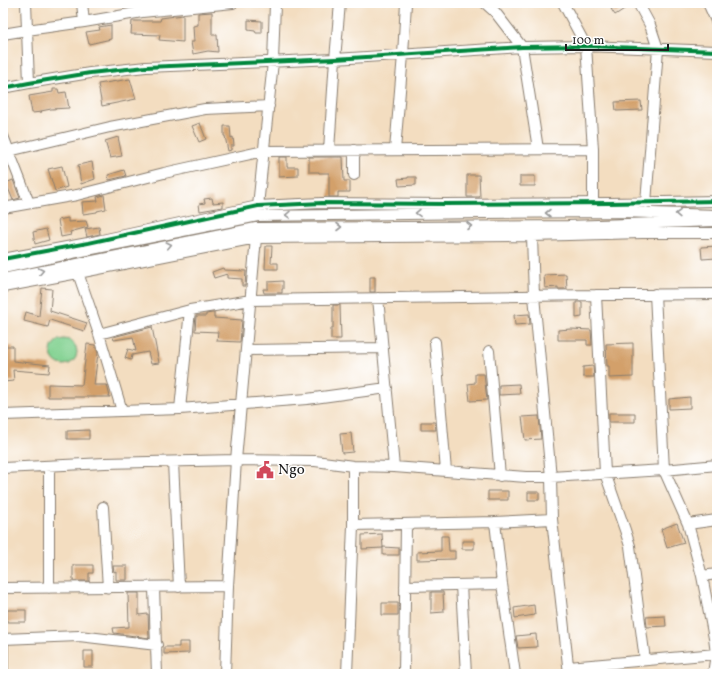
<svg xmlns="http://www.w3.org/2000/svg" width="720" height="677" font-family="Vollkorn,serif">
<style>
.green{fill:#83d292;stroke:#507757}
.building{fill:#d3a06b}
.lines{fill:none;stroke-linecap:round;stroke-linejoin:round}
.minor-casing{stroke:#887c6e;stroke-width:12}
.minor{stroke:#fff;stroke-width:10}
.cycleway-casing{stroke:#fff;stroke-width:6}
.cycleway{stroke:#00873e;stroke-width:4}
.oneway{stroke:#999}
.labels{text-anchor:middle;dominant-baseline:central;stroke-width:3;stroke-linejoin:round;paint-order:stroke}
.poi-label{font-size:15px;fill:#1c1c1c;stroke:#fff;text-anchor:start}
</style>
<rect width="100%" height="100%" fill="#fff"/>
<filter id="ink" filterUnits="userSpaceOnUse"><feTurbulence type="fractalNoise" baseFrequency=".025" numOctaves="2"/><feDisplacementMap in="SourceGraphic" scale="8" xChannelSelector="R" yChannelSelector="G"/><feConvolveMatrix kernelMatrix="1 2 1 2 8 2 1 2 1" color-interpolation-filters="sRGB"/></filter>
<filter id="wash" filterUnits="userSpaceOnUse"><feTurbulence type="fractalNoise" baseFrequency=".012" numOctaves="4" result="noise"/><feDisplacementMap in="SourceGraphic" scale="16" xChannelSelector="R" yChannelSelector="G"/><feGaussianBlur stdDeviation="0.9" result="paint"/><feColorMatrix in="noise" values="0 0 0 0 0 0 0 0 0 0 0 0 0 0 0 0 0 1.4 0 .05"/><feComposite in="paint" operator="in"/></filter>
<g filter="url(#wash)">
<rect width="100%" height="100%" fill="#f3ddc0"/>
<!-- green -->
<path class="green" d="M51 352a13 13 0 1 1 26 0a13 13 0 1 1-26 0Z"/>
<g id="blocks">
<!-- building -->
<path class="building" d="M621 3H632V4L615 15 611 9Z
M212 12V35H217L218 52 208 51 193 54 191 42H194L193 26 198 25V13Z
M183 15V42L159 40 160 35 131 34 132 21H160L161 18Z
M248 20 262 21V33H256L255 31 248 30Z
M111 25V39L89 44 86 32 100 30 99 27Z
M130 79 136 99 102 106 98 84Z
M53 89H58L59 93 66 92 69 108 51 109 41 111 42 112 32 113 29 96 53 92Z
M641 101 642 110 616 111 615 102Z
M200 123 206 139 199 142 192 126Z
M224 126H230L231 138 233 137 234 146H231V150L228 151 225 136H224Z
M118 137 122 156 110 158 105 141Z
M279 157H287V167H298V176L279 177Z
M309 157H343L344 181H350V192H338V197H329V173H319V172H309Z
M92 162 95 179 81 184 78 165Z
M62 166 67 187 55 191 48 169Z
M124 170 126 176 109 180 108 175Z
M467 175H479L480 197H467Z
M520 176H535V186H520Z
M408 177H416V185L399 186 398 179 408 178Z
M13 180 20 198 13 200 6 183Z
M104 195 106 209 97 211V212L83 214 82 202 98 201 97 197Z
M212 198 213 203 223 202V207L200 211 199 204 205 203 204 199Z
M68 218V222L86 221 88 227 70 232 71 235 61 237 58 220Z
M99 227 100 234 87 237 85 229Z
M46 229 49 240 35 244 33 232Z
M266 246H272L271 263H278V269H265Z
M717 246V258L702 259 701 247Z
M223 268 224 270 246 271 245 286H242V279L227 278V274L214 278 212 272Z
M566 274 567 289H558V287L545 288 544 275Z
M370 277H375V292H370Z
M283 281V289H282V293H264L263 289H268V282Z
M42 288 52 289 50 311 87 323 84 331 50 320 48 327 24 321 26 312 39 316Z
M576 302H582V317L576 318Z
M333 305H340L341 339H331V328H333Z
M212 313H214V318L242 320 240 342 217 341 218 332 195 331 196 316H206V314Z
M529 314 530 324 515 325 514 315Z
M152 327 159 363 151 364 148 352 132 355 131 360 125 358 128 349 136 351 133 337 114 340 113 337Z
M571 329 591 330 592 345H587V340H558V330Z
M633 343V377L609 378V366H607L606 344Z
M87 344 95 345 98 353 94 385H107L110 397H48V384L82 385Z
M3 346H13V361L50 365 49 373 13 370 14 381 3 382Z
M593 366 594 377H583V367Z
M475 374H484L487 400 470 401 468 384 475 383Z
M519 384 520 394 499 395V385Z
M690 397V408L669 409V399Z
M609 413H635V422H609Z
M539 416 541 439 525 440 522 417Z
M421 422H435L436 430H421Z
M89 430V439H67V431Z
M351 433 353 452 342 453 340 434Z
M488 491H508V500H488Z
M528 492H539V500H528Z
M677 523 684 543 667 548 661 529Z
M382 534 383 548 362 549V535Z
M441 536H448L449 551H455V559L417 560V552L441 551Z
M462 541H474V549H462Z
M383 547 399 548V555H383Z
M73 565H93V573H89V581H73Z
M113 566H127V580H116V571L114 572Z
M431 592H443L444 612 431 613Z
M128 593H139V615L148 614 149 638 114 633 113 628 129 627Z
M382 603H398V615H382Z
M534 605 535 615 515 618 514 608Z
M7 610H26V622H7Z
M665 616 666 626 647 627 646 617Z
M536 634 537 647 518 648 516 636Z
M179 642H189V653L164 654V647H179Z
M84 651H93V667H84Z"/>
</g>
</g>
<g filter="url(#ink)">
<use href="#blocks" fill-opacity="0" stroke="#887c6e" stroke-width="1"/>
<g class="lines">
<!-- minor casing -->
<g class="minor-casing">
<path id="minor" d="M26 3 29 83
M82 3 84 22
M485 3 495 12 522 47 538 149
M563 3 586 46 593 149V203
M638 3 650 25 658 49 646 203
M708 3 717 23
M3 34 27 30 84 22 142 12 233 3
M3 88 29 83 90 73 146 67 335 59 522 47 586 46 717 51
M3 136 29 203
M329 150 335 59 340 3
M395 150 403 55 406 3
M9 151 110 127 205 109 269 106
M354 175V150
M258 206 273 62 275 3
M3 208 77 195 164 173 264 151 593 149
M532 236 534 296 551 477 552 519 569 674
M3 259 88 243 258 206 322 203 445 204 609 203 717 201
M3 268 77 252 258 216 482 213 620 212 717 215
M78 273 99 334 122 411
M3 279 256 228 568 226 717 221
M3 287 78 273 256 238 532 236 642 233H717
M655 294 664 470 688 524 702 576 714 638 716 654 713 674
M596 295 605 473 625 530 630 546 645 660
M378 298 394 467
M99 334 190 310 251 300 596 295 717 294
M435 342 446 471
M246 350 383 348
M489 351 500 476
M180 409 190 310
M3 415 180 409 307 399 387 388
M173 462 179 587
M49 466V588
M3 468 105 463 236 460 315 461 353 466 394 467 526 477H551L664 470 717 465
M103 507 108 588
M495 522 502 584 515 674
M688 524 717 520
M353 525 495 522 552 519
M702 576 717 574
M461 585 466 674
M405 586 502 584
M3 588 228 586
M154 588 157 674
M3 637V674
M3 639 79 636 157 645
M569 667 716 654
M225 674 228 586 236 460 256 238
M347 674 353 525V466
M404 674 406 525"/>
</g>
<!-- minor -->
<use href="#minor" class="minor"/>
<!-- cycleway casing -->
<g class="cycleway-casing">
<path id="cycleway" d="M3 88 29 83 90 73 146 67 335 59 522 47 586 46 717 51
M3 259 88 243 258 206 322 203 445 204 609 203 717 201"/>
</g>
<!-- cycleway -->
<use href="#cycleway" class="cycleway"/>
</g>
<!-- one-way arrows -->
<defs><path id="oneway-chevron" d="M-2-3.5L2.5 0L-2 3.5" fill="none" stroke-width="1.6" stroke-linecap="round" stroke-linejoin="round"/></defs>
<g class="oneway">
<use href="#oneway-chevron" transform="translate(418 213) rotate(179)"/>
<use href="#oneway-chevron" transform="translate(548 213) rotate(180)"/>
<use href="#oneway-chevron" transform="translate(678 214) rotate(-178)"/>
<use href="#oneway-chevron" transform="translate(288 215) rotate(179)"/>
<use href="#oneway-chevron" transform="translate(469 226)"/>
<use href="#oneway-chevron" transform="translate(339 227)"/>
<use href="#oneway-chevron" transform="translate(169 245) rotate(-12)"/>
<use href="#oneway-chevron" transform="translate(41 271) rotate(-11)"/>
</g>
</g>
<!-- icons -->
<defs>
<g id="civic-bare" transform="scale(1.38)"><path d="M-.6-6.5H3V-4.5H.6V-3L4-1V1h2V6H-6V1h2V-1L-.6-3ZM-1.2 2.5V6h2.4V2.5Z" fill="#d1495b" stroke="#fff" stroke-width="2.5" paint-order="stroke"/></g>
</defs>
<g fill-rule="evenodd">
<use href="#civic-bare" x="265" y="470"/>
</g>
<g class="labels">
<!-- poi labels -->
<g class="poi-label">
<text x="278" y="470">Ngo</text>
</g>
</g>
<!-- margin -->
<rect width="720" height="677" fill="none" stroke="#fff" stroke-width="16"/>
<!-- scale -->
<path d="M566 44v6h102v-6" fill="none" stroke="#1c1c1c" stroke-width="2"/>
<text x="572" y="44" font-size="12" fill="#1c1c1c" stroke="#ffffff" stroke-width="3" paint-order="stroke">100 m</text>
</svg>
